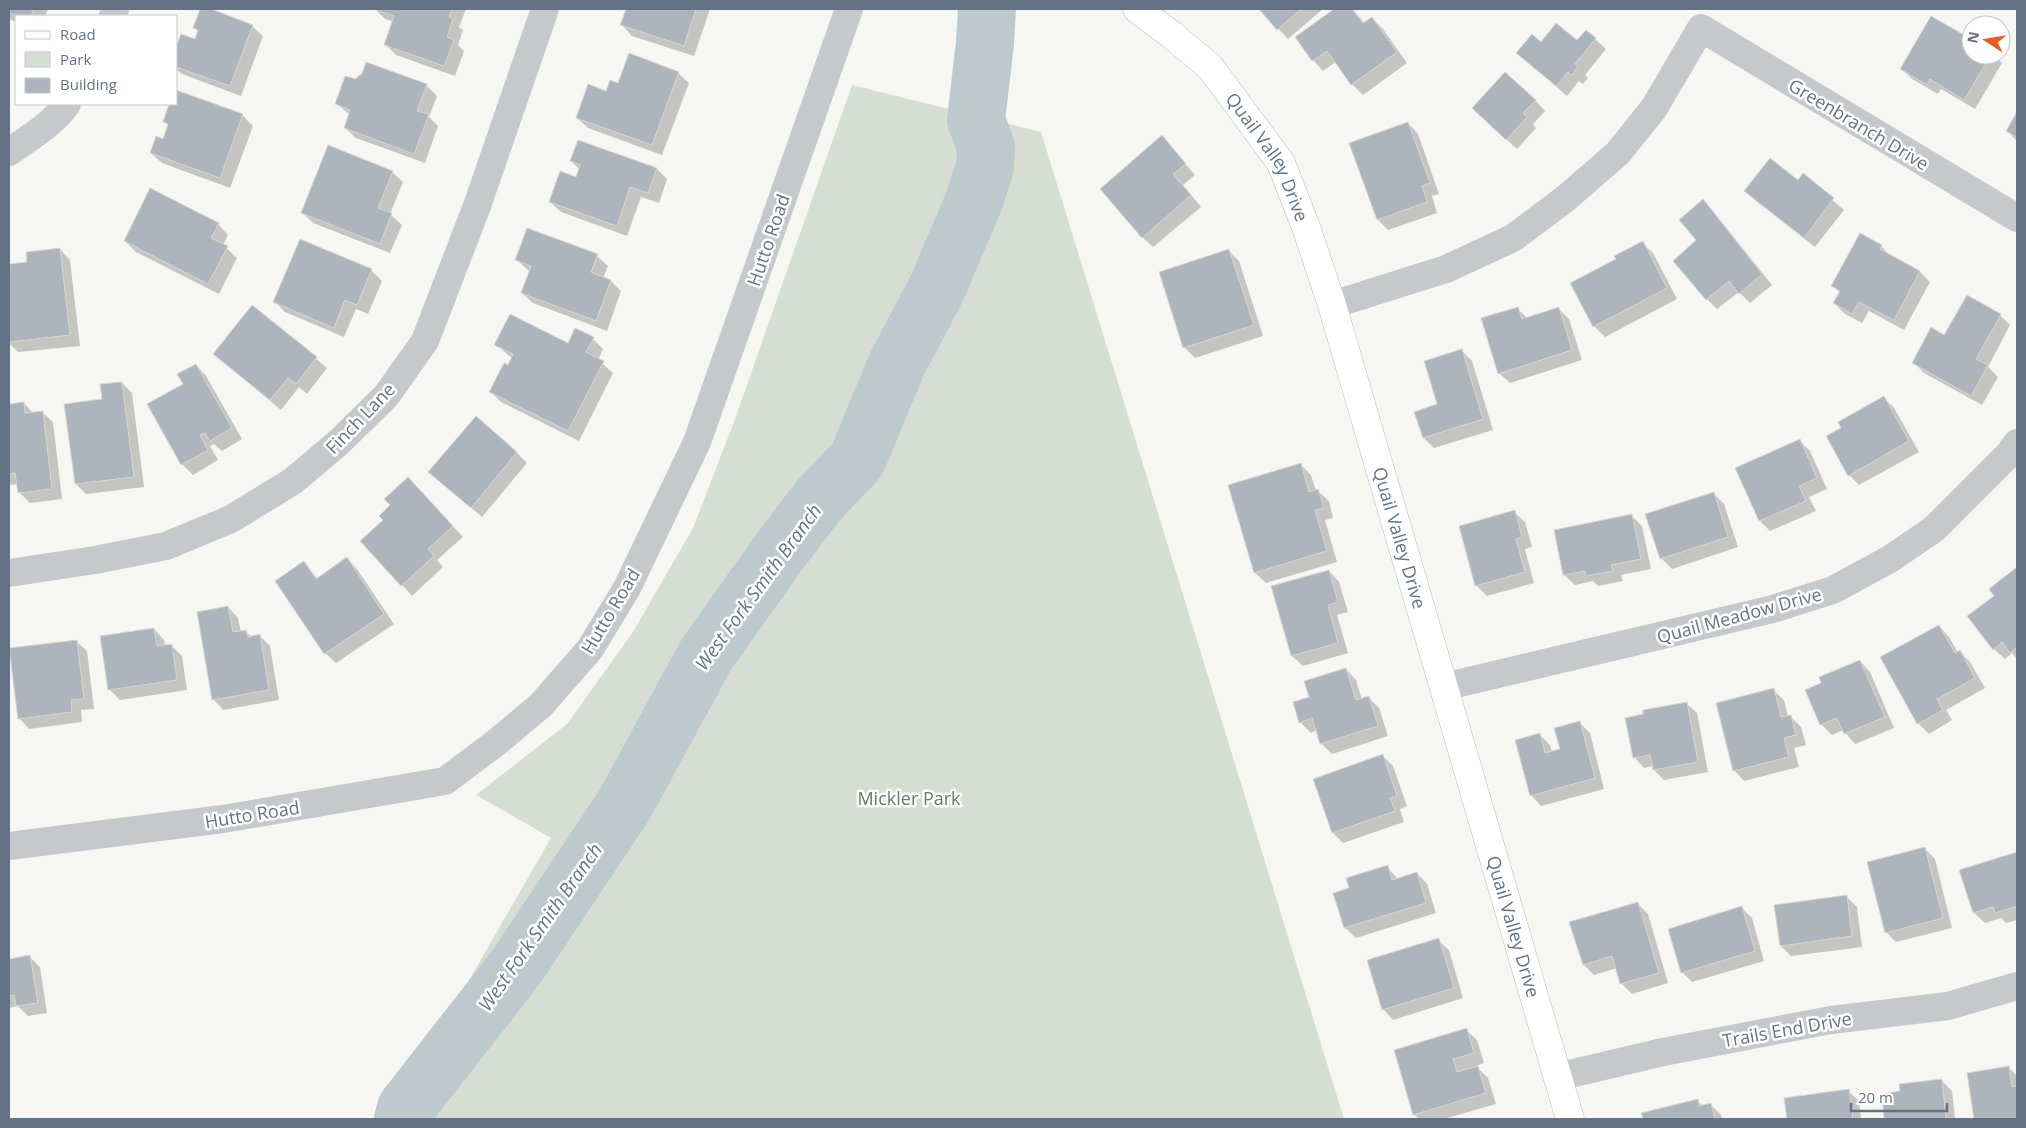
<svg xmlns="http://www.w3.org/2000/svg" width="2026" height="1128" font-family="'Open Sans',sans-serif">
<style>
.green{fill:#d6ded3}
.shadow{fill:#0003}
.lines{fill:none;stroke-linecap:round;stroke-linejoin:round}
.river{stroke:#bec9ce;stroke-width:58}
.building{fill:#adb4bb;stroke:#d7d7d5}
.secondary-casing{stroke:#b7bcc1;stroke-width:29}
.street{stroke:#c5c9cc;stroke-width:28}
.secondary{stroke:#fff;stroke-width:28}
.labels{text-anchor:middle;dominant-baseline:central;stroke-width:5;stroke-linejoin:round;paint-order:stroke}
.street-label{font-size:18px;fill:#637385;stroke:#fff}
.park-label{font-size:18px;fill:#657c62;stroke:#fff}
.water-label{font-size:19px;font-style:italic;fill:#5f7682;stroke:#fff}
</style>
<rect width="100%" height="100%" fill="#f6f6f2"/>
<!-- green -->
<path class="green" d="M852 85 1041 132 1344 1119H389L551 838 476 795 567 724 633 632 693 528 734 422Z"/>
<!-- shadow -->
<path class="shadow" d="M9 9H48L45 16H16V22L9 19Z
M201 9H207L252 26 263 36 241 96 182 74 176 69V51L196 40 199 32 194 27Z
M375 9H466L459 27 463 30 458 45 464 51 455 76 396 55 386 45 394 22 385 19Z
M627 9H710L694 56 632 36 622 25Z
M1260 9H1323L1288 39Z
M1336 9H1353L1365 24 1372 18 1383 29 1407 63 1363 95 1352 84 1336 62 1323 71 1313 60 1297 37Z
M1586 31 1606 49 1585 75 1588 78 1583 84 1579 81 1567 96 1518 53 1541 43 1577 42Z
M1971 41V55H1994L2002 63 1975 109 1941 89 1938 94 1912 79 1902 69Z
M678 73 689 83 662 155 588 128 577 118 619 85Z
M426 85 437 96 429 117 438 126 425 163 356 138 345 128 350 115 337 104Z
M176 92 243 116 253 126 230 188 162 163 151 153 164 140 169 126 165 121 171 104H176Z
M1535 100 1545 111 1533 124 1536 128 1517 149 1484 119Z
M2017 114V141L2007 131Z
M1408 123 1418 134 1439 194 1432 196 1437 213 1388 230 1378 220Z
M1162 137 1195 175 1183 185 1201 207 1153 247 1142 237Z
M571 161 657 169 667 179 659 203 641 197 627 236 561 212 550 202 577 178 580 170Z
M392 172 403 182 390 214 402 225 390 253 313 223 303 213Z
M1803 175 1844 210 1815 247 1756 201 1746 191 1798 182Z
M1703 200 1713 211 1772 285 1750 303 1739 292 1717 309 1707 299 1698 241Z
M218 224 228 235 223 245 237 258 219 294 136 252 125 241Z
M1642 243 1653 253 1677 299 1605 337 1595 327 1572 284 1617 259Z
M1881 246 1891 256 1920 272 1930 282 1904 330 1869 311 1862 323 1845 314 1834 303 1840 293 1833 286Z
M60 249 70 260 80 346 18 352 9 343V265L28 263Z
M1229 251 1239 261 1263 336 1195 358 1184 347Z
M597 256 608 266 603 278 611 281 621 291 607 331 533 303 522 293 530 272 517 260Z
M371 270 382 281 368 314 356 309 344 337 285 312 275 302Z
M252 306 327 368 307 394 299 387 281 410 214 354Z
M1517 308 1527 318 1558 308 1569 319 1582 360 1510 383 1499 373Z
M2000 315 2010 325 1988 367 1998 377 1982 405 1924 373 1913 362 1945 337Z
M593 339 603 349 598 360 613 373 579 441 501 402 490 391 512 358 496 345 568 344Z
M1462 351 1472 361 1493 430 1434 448 1424 438Z
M196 365 206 376 242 439 222 451 214 444 210 446 218 460 193 475 182 464 184 384Z
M122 383 132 393 144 487 86 494 76 484 104 401Z
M1884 398 1894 408 1919 452 1859 485 1849 475 1843 428Z
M24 403 33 413 42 412 53 422 62 499 30 503 19 492 18 484 9 485V405Z
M1799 440 1810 451 1827 489 1809 497 1816 511 1770 531 1760 521 1737 468Z
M516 452 527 463 482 517 441 482Z
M1300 464 1311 475 1316 491H1318L1329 501 1333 518 1325 520 1337 562 1266 583 1255 573 1229 486Z
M419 489 463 537 437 560 443 567 412 596 362 541Z
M1713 493 1724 504 1738 547 1672 569 1661 558Z
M1514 512 1525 522 1532 547 1525 549 1534 583 1487 596 1476 585Z
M1631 515 1642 526 1651 569 1621 575 1623 581 1598 586 1593 581 1575 585 1564 575Z
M347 559 357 569 394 624 336 663 325 653 304 563 318 579Z
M2017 568V659L2012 653 2005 659 1994 649 1996 596 1991 589Z
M1329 571 1339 582 1348 612 1337 615 1348 653 1303 666 1292 656 1273 587Z
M228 607 238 618 241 632H246L252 637 260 636 270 646 279 700 223 710 213 699Z
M1939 626 1949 637 1958 653 1960 652 1970 662 1985 688 1946 710 1952 720 1929 734 1918 723Z
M154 629 164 640 165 646 171 645 182 656 187 690 120 700 110 690Z
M76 641 87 651 94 709 81 710 82 722 29 729 19 718Z
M1860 661 1870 672 1894 728 1855 744 1843 730 1832 735 1821 724 1823 684Z
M1346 669 1356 680 1362 700 1369 698 1379 708 1388 736 1332 754 1321 743 1317 730 1311 733 1300 722 1311 698Z
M1773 690 1784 700 1788 717 1790 716 1801 727 1806 745 1794 748 1799 767 1744 781 1734 770Z
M1686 703 1697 713 1708 772 1664 780 1654 770 1653 766 1644 768 1634 757Z
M1579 722 1590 733 1604 789 1541 806 1531 795 1539 734 1550 745 1552 752 1561 750Z
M1383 756 1393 766 1407 806 1400 809 1404 822 1343 843 1333 833Z
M1924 848 1935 859 1952 928 1896 942 1886 932Z
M2017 853V920L2006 923 2001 918 1985 923 1974 913 1961 870Z
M1387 867 1398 879 1417 873 1427 884 1436 913 1356 938 1345 928 1335 894 1351 889Z
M1846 896 1857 907 1862 947 1791 956 1781 946Z
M1637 903 1648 914 1668 983 1632 994 1621 983 1617 968 1594 975 1584 965Z
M1742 908 1752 918 1764 961 1692 982 1682 972Z
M1438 940 1449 950 1463 998 1393 1020 1383 1009Z
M30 957 40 967 47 1013 28 1016 18 1006 9 1008V960Z
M1466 1030 1477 1040 1484 1063 1476 1066 1488 1078 1496 1104 1444 1119H1419L1414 1115Z
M2009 1068 2017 1076V1119H1975L1969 1074Z
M1941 1080 1952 1091 1955 1119H1886L1883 1095 1901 1092Z
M1848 1091 1859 1101 1861 1119H1788L1786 1099Z
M1697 1101 1703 1106 1711 1105 1721 1115 1722 1119H1644L1643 1114Z"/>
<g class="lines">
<!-- river -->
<path class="river" d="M403 1119 406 1108 517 966 625 804 706 655 777 555 818 501 857 460 897 364 937 288 974 201 985 167 986 147 976 120 985 43 987 9"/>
</g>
<!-- building -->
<path class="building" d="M9 9H34L31 16H17L9 13Z
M200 9H211L253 25 230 86 176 67V47L181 34 195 39 198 30 193 28Z
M373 9H452L449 17 453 19 447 37 454 40 444 66 384 45 394 16Z
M626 9H696L684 46 620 25Z
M1259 9H1301L1277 30Z
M1334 9H1352L1363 23 1372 17 1397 52 1351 85 1327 51 1312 61 1295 37Z
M1931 16 1971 39V55H1991L1964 100 1930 79 1927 85 1900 69Z
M1556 23 1577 40 1586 30 1596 38 1575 64 1578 66 1572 75 1568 72 1556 86 1516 53 1532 34 1541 42Z
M629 53 679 72 652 145 576 118 588 84 606 91 610 80 618 83Z
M366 62 427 84 417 111 429 114 414 154 344 128 350 110 335 104 345 76 356 79 358 76 362 74Z
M1505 72 1536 100 1523 113 1527 117 1506 140 1472 108Z
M176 90 243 114 220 178 150 153 156 136 163 139 168 124 163 122 169 104H176Z
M2017 112V138L2006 131Z
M1408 122 1430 183 1422 186 1427 202 1377 220 1349 143Z
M1162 135 1186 164 1173 174 1191 195 1142 238 1100 189Z
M578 140 657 168 648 193 630 187 617 226 549 202 560 171 576 177 580 165 570 161Z
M328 145 393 171 378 208 392 213 380 244 301 213Z
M1770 158 1798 180 1803 173 1834 198 1804 238 1744 191Z
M150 188 219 223 211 238 228 246 208 284 124 241Z
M1703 199 1762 274 1739 294 1729 281 1706 300 1673 261 1696 240 1679 220Z
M527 228 598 254 591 272 611 280 596 321 521 293 531 266 515 260Z
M1860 233 1882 245 1880 249 1920 271 1894 320 1859 302 1852 314 1833 303 1840 291 1831 286Z
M300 239 372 269 357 305 345 300 334 328 273 302Z
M1643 241 1667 288 1593 327 1570 283 1616 259 1614 256Z
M60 248 70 335 9 342V264L27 262 26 252Z
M1229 249 1254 325 1183 348 1159 272Z
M1967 295 2001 314 1976 359 1988 365 1971 396 1912 363 1931 327 1944 335Z
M252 305 317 357 296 384 288 378 270 400 213 354Z
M1518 307 1522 319 1559 307 1572 350 1498 374 1481 318Z
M510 314 568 343 575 328 594 337 586 352 604 361 568 431 489 392 504 363 508 365 513 354 494 345Z
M1462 349 1483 419 1423 438 1414 412 1437 404 1424 361Z
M196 364 232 428 210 441 205 433 200 435 208 450 181 465 147 404 183 384 177 374Z
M122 382 134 477 75 484 64 404 102 399 100 384Z
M1884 396 1909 441 1848 476 1826 436 1841 428 1838 422Z
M24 402 25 413 43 411 52 489 18 493 15 473 9 474V404Z
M476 416 517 452 471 508 428 472Z
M1800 439 1817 478 1799 486 1806 501 1759 521 1735 468Z
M1301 463 1309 492 1318 489 1324 508 1315 510 1327 551 1254 573 1228 485Z
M408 477 453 526 428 549 434 556 401 586 360 541 383 520 379 516 390 505 384 499Z
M1714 492 1728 537 1660 559 1645 514Z
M1515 510 1522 537 1516 539 1525 572 1475 586 1459 526Z
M1632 514 1641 559 1611 565 1613 571 1586 576 1585 571 1563 575 1554 530Z
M347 557 384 614 324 654 275 581 304 561 316 579Z
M2017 567V647L2010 653 2002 642 1993 650 1967 616 1994 596 1989 589Z
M1329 570 1338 602 1328 605 1338 643 1291 656 1271 586Z
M228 606 233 632 246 630 248 637 260 634 269 690 212 700 197 612Z
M1939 625 1955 653 1960 650 1975 678 1937 699 1943 710 1917 724 1880 657Z
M154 628 157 646 172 644 177 680 108 690 100 636Z
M77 640 84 699 71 700 72 712 18 719 9 648Z
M1860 660 1885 717 1844 734 1837 718 1820 725 1805 690 1821 683 1819 677Z
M1346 668 1356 700 1369 696 1378 726 1320 744 1312 718 1299 723 1293 702 1309 697 1304 681Z
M1774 688 1781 717 1791 715 1796 735 1784 738 1789 757 1733 771 1716 703Z
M1687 702 1698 762 1653 770 1650 755 1633 758 1625 718 1643 714V710Z
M1580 721 1595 778 1530 796 1515 740 1540 733 1545 753 1560 749 1554 728Z
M1383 754 1397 796 1390 798 1395 811 1332 833 1313 779Z
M1925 847 1943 918 1885 933 1867 862Z
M2017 852V906L1995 913 1993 907 1973 913 1959 870Z
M1388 865 1392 880 1417 872 1426 903 1344 928 1333 893 1349 888 1346 878Z
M1847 895 1852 936 1780 946 1774 905Z
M1638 902 1659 973 1620 984 1612 956 1583 965 1569 922Z
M1742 906 1755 951 1681 973 1668 929Z
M1439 938 1454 988 1382 1010 1367 960Z
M30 955 38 1003 16 1006 14 995 9 996V959Z
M1467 1028 1474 1053 1453 1059 1457 1072 1478 1066 1486 1093 1413 1115 1394 1050Z
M2009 1066 2012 1087 2017 1086V1119H1974L1967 1073Z
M1942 1079 1946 1119H1884L1882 1094 1900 1091 1899 1084Z
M1849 1089 1853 1119H1787L1784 1098Z
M1698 1099 1699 1106 1711 1103 1715 1119H1643L1641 1113Z"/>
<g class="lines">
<!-- secondary casing -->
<g class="secondary-casing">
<g id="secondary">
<path id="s1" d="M1137 9 1172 35 1210 67 1281 163 1307 230 1332 305 1570 1119"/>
</g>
</g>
<!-- street -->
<path class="street" d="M113 16 115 9
M9 152C29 138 53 124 67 104
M1332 305 1446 269 1513 238 1565 199 1618 153 1654 108 1701 28 2017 218
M9 573 95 560 166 546 231 519 293 481 338 443 386 396 425 341 477 206 545 9
M1443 687 1773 609 1833 590 1890 559 1934 529 2009 454 2017 443
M9 846 223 819 445 781 497 742 541 705 590 649 627 588 697 442 849 9
M1557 1077 1663 1052 1831 1020 1948 1006 2017 986"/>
<!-- secondary -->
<use href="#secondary" class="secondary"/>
</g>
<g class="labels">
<!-- street labels -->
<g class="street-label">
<text transform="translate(1859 124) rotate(31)">Greenbranch Drive</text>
<text stroke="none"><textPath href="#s1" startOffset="201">Quail Valley Drive</textPath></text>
<text transform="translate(768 240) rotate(-71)">Hutto Road</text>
<text transform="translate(360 418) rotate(-46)">Finch Lane</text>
<text stroke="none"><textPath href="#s1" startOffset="606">Quail Valley Drive</textPath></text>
<text transform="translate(610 611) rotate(-59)">Hutto Road</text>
<text transform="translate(1739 615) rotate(-15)">Quail Meadow Drive</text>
<text transform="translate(252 814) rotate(-9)">Hutto Road</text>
<text stroke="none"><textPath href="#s1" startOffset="1011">Quail Valley Drive</textPath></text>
<text transform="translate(1787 1029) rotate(-10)">Trails End Drive</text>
</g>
<!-- park labels -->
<g class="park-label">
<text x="909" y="798">Mickler Park</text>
</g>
<!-- water labels -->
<g class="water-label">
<text transform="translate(758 587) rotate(-54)">West Fork Smith Branch</text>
<text transform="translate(540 927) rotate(-55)">West Fork Smith Branch</text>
</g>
</g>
<!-- border -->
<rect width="2026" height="1128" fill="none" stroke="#637385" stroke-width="20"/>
<!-- legend -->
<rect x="15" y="15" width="162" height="90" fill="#ffffff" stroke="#c1c7ce"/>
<rect x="25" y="31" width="25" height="8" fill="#ffffff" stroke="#c1c7ce"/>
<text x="60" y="40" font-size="15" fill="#637385">Road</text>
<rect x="25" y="52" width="25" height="15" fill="#d6ded3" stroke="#c1c7ce"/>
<text x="60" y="65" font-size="15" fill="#637385">Park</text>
<rect x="25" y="78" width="25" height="15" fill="#adb4bb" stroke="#c1c7ce"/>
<text x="60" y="90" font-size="15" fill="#637385">Building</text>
<!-- north arrow -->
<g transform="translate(1986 40) rotate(282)"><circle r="24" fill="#ffffff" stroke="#c1c7ce"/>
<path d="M0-4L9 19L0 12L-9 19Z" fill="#ee5b1a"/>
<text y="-8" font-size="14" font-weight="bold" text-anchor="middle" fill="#637385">N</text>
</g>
<!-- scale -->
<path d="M1851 1103v8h96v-8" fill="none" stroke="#637385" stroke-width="2.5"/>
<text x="1858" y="1103" font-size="15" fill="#637385" stroke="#ffffff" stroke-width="4" paint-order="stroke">20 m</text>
</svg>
